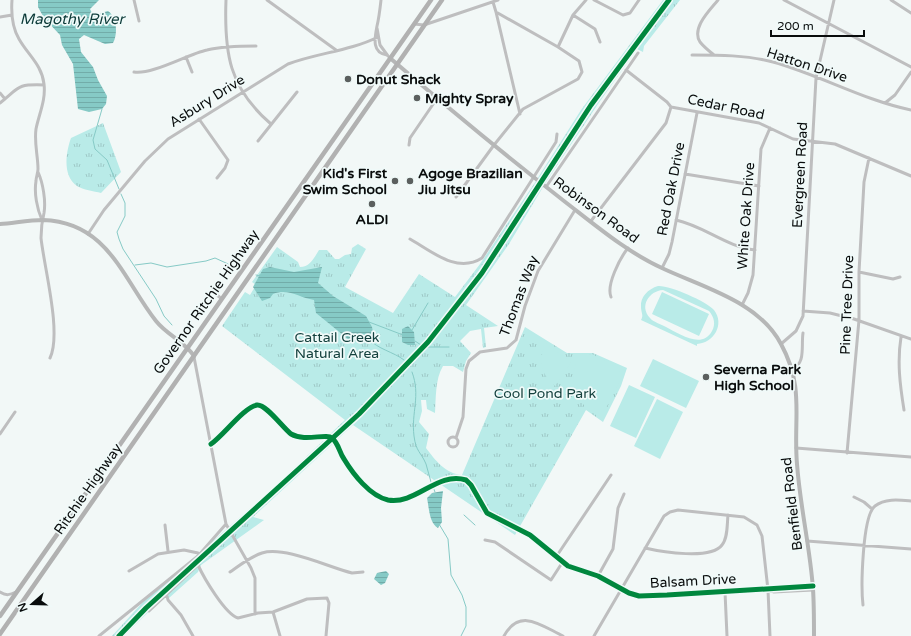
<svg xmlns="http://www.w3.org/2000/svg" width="911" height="636" font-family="'Varela Round',sans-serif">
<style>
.park{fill:url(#park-tufts)}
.pitch{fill:#b9ebe8;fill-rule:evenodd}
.water{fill:url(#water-rules)}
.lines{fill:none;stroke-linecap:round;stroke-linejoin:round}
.stream{stroke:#86cac6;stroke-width:1}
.minor{stroke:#bebebf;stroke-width:3}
.major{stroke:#b6b7b7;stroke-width:4}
.highway{stroke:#b1b1b1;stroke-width:4.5}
.cycleway-casing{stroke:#f0faf9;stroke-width:8}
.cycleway{stroke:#00873e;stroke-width:5}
.poi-dot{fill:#5b5f5e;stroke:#f0faf9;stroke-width:1.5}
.labels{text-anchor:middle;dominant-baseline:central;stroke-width:3.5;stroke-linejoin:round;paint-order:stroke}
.street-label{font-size:14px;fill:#090c0c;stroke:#f0faf9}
.poi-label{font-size:14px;font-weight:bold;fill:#090c0c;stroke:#f0faf9;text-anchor:start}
.park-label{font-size:14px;fill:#14413e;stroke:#f0faf9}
.water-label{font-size:15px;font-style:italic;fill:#0c3a38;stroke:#f0faf9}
</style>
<defs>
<pattern id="park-tufts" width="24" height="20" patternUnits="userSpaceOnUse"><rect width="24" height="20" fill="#b9ebe8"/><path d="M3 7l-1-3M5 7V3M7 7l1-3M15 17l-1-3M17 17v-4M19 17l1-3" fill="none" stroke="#9ec8c6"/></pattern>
<pattern id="water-rules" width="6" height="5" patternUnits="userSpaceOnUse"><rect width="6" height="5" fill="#86cac6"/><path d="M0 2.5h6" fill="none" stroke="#72aca9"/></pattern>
</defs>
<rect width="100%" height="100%" fill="#f2f8f7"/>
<!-- park -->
<path class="park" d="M663 0H680L644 46 643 52 637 49 598 104 546 182 509 244 466 305 498 326 484 328 486 347 483 348 481 329 470 331 460 341 471 353 466 361 463 372 453 366H443C435 379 436 399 435 413L427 409 426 400H421L422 411 419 422 429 434 426 448C435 460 446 474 462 475L525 327 567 353H593L627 368 621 386 603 422 586 410 515 535 353 425 253 517 264 520 201 565 198 572 169 598 166 595 124 636H112L142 603 271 490 345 420 222 326 245 292 250 295 256 285 252 282 277 247 298 262 300 267C310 267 314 258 319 250H327L335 259H339L345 255 351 254 352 248 358 244 366 249 345 287 393 313 419 274 455 297 480 264 534 184 581 110Z
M103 123 121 172 101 193C94 191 83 190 77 186 62 176 66 152 71 138Z"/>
<!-- pitch -->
<path class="pitch" d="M658 286C669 285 706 301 714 310 725 324 714 343 697 344V346L641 320C644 315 641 313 641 307 640 297 648 289 658 286ZM663 290 709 311C714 317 716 324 712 331 702 350 678 333 666 327 661 324 653 322 650 318 639 306 649 291 663 290Z
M662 292 709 314 699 336 652 314Z
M545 343 571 362 555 386C540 373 539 361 545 343Z
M592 354 615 367 622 374V377L601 418C575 403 567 384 579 355Z
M653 359 699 381 686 408 640 386Z
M629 385 655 397 636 438 610 426Z
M657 399 683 412 660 459 634 446Z"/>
<!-- water -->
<path class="water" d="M38 0H99L90 9 93 15 108 11C117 17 118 34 113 43L105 44 84 35 79 39 81 52 93 67 98 80 107 96 106 104 102 109 89 112 78 109 73 64 62 45 60 35 44 18 38 7Z
M270 267 294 272 322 267 318 283 333 296 366 316 372 327 374 337 358 342 348 339 316 313 314 300C299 298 289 288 273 294L270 298 262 301 253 287 263 269Z
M408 326 414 332 415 345H408L402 342V329Z
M443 491 441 508 442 522 438 528C429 523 429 507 427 498L432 493Z
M386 571 389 574 385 583 381 585 374 579 377 573Z"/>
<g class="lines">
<!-- stream -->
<path class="stream" d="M102 109 93 140 95 149 107 160 119 189
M121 194 125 203V216L117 232 119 239 123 249 156 299 164 316 172 325
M135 265 151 263 167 267 206 261 215 258 237 268
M256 275 260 276
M369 322 403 335
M412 330 428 303
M369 339C377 349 394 352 404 360
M415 341 421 345
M427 347H449
M412 372C421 396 411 412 414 436 416 452 421 452 426 464 428 470 429 476 431 482
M433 487 435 492
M464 515 475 525
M439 524 448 539 451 575 462 595 466 607V626L461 636"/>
<!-- minor -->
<path class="minor" d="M12 0C11 14 12 27 19 39 28 55 42 65 44 84 46 100 39 114 36 129 34 143 38 156 38 169 38 173 36 177 36 181 34 193 37 209 42 220
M134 0 139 21
M226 0C224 53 229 88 271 124
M267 0 336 50
M381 0C380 9 379 18 377 26 375 37 371 53 387 55
M594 0 623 15 630 13 639 0
M784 0 911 67
M891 0 911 13
M496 12 520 114
M573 15 595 29 600 42
M0 17 12 15
M414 24 424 25 498 0
M377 28 380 45 388 56
M558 47 573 15 586 0
M692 55C718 55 747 55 773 62 820 75 863 100 911 110
M714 55C709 51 704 47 700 42 691 28 710 10 718 0
M186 57 192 72
M626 70 667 102 671 107
M134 72C152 75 188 54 207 50 224 46 240 46 256 46
M0 93 5 99
M0 103C20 87 16 84 44 85
M885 103 895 95 911 72
M671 107 759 123 793 139 835 144 911 176
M199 119 228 160 225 168 217 178
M258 141 297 92
M409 145 410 138 438 97
M38 172C43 183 46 201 44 213 42 221 41 229 41 238 44 267 62 333 50 358
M685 174 759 186
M546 187 638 53
M456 197 494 145 523 109 578 79 582 72 579 61 558 47 496 12 493 2
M676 220C704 226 727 247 755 250
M591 221 666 123 671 107
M88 234 104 210 145 161 168 139 288 64C317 53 350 51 378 37
M410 239C431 251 457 274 482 258L556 142 557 134
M662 268 669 254 672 242 697 113
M859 272 893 279 900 277
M213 292 222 299
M611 297C606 285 620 258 628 248
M742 305 748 293 753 275 761 149 770 128
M803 311 830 313 854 319 911 339
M901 337C897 362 900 385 904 410
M781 344 796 331 803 316 816 78 834 0
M194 357 226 524 251 568 255 578V614
M792 369C806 364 801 346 803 333
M0 434 15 412
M448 442a5 5 0 1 1 10 0a5 5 0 1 1-10 0Z
M456 438 463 417 466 369 469 361 480 352 507 348 516 340 525 306 538 271 575 210
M211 444C223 436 244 407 257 405 266 404 283 428 291 434 305 442 326 433 332 438 339 444 339 452 344 459 353 474 370 496 388 500 416 505 437 471 466 480L471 485 487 513 530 535 568 566 598 576 629 593 639 596 667 595 813 586
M796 448 911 457
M847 453 859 320V272L864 182 869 158
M854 497 864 502 872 509
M165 525 168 551
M485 540 495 542 551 580 562 563
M807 541 911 549
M645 548C662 552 711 560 722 545 728 538 727 524 728 515
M556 557 611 475
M129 571 158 554 184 550 198 553
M230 572C240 565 250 557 262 553 285 546 328 567 352 573L363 572
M598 576 613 549 618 508 624 494
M768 590 774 592 813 590
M0 592C6 596 10 595 16 592
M725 592 727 636
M167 596 168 600 181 615 193 636
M863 605C861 588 862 516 875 506 885 498 900 500 911 501
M149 611 198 565C204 578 225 614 238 618L258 613 273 612 307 599 327 598 329 603 326 636
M273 612 280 636
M99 636 198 556 226 524
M504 636C520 607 542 626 563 636
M594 636 664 516 670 512 678 510 744 517 757 525 762 536 768 590 770 636"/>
<!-- major -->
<path class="major" d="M390 58C447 107 505 155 564 201 595 225 628 253 664 269 705 288 759 302 781 344 805 388 793 418 797 464 800 506 810 547 813 589 814 604 814 620 814 636
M0 224C14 223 29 220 43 220 108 222 123 279 156 321 167 335 184 341 194 356"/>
<!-- highway -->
<path class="highway" d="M0 616 431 0
M0 634 442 0"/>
<!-- cycleway casing -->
<g class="cycleway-casing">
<path id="cycleway" d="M211 444C223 436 244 407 257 405 266 404 283 428 291 434 305 442 326 433 332 438 339 444 339 452 344 459 353 474 370 496 388 500 416 505 437 471 466 480L471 485 487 513 530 535 568 566 598 576 629 593 639 596 667 595 813 586
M119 636 146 608 359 414 428 342 482 273 591 105 669 0"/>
</g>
<!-- cycleway -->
<use href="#cycleway" class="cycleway"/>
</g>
<!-- markers -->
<g class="poi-dot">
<circle cx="348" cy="79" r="4"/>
<circle cx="417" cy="98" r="4"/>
<circle cx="395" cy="181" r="4"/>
<circle cx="410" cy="181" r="4"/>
<circle cx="372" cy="204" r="4"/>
<circle cx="706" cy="377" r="4"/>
</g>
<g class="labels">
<!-- street labels -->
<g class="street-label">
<text transform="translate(807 65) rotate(18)">Hatton Drive</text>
<text transform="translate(207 101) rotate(-32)">Asbury Drive</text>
<text transform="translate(726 107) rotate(12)">Cedar Road</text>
<text transform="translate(800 175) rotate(-87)">Evergreen Road</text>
<text transform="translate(671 189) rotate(-79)">Red Oak Drive</text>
<text transform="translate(596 210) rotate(36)">Robinson Road</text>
<text transform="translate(746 216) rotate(-86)">White Oak Drive</text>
<text transform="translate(519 296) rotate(-69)">Thomas Way</text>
<text transform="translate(206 302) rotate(-55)">Governor Ritchie Highway</text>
<text transform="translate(847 305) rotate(-88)">Pine Tree Drive</text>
<text transform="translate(88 489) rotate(-55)">Ritchie Highway</text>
<text transform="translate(792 504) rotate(-97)">Benfield Road</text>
<text transform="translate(693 581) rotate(-3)">Balsam Drive</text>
</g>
<!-- poi labels -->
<g class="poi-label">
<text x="356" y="79">Donut Shack</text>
<text x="425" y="98">Mighty Spray</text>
<text x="387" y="173" text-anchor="end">Kid's First<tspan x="387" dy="16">Swim School</tspan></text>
<text x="418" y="173">Agoge Brazilian<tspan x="418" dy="16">Jiu Jitsu</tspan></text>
<text x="372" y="219" text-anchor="middle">ALDI</text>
<text x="714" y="369">Severna Park<tspan x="714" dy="16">High School</tspan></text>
</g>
<!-- park labels -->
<g class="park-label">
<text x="337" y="337">Cattail Creek<tspan x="337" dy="16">Natural Area</tspan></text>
<text x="545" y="393">Cool Pond Park</text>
</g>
<!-- water labels -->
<g class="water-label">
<text x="72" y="19">Magothy River</text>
</g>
</g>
<!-- north arrow -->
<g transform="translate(32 604) rotate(250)" stroke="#f0faf9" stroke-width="3" paint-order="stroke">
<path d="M0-3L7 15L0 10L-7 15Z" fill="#090c0c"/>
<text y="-6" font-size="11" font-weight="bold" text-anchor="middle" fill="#090c0c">N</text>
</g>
<!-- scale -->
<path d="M771 30v6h93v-6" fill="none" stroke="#090c0c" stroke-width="2"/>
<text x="777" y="30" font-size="12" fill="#090c0c" stroke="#f0faf9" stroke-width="3" paint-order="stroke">200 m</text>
</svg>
